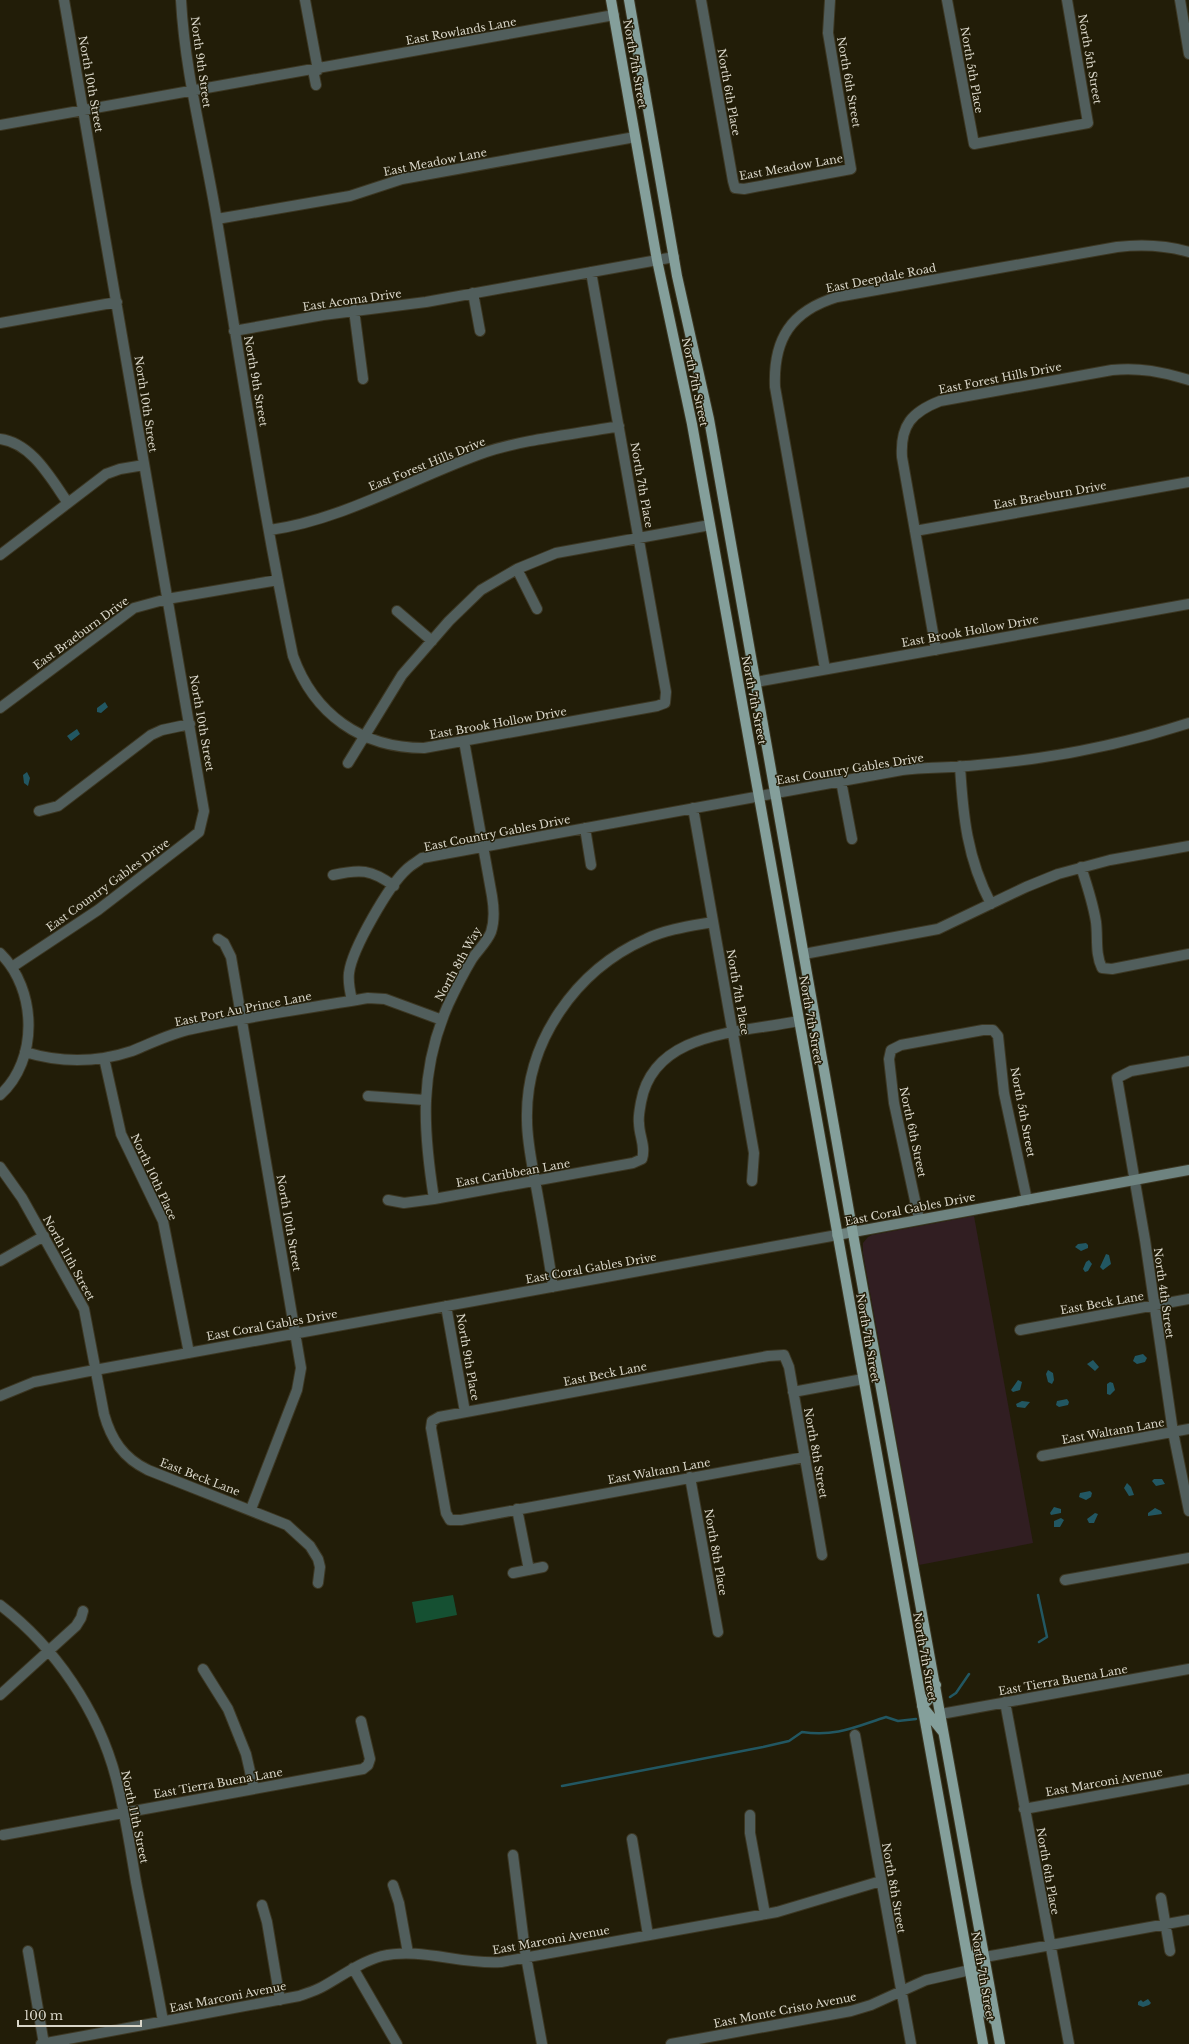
<svg xmlns="http://www.w3.org/2000/svg" width="1189" height="2044" font-family="'Libre Baskerville',serif">
<style>
.commercial{fill:#311e22}
.green{fill:#155032}
.water{fill:#225762}
.lines{fill:none;stroke-linecap:round;stroke-linejoin:round}
.stream{stroke:#225762;stroke-width:2.5}
.street-casing{stroke:#3c3723;stroke-width:12}
.secondary-casing{stroke:#3c3723;stroke-width:12}
.primary-casing{stroke:#3c3723;stroke-width:12}
.street{stroke:#515e5c;stroke-width:10}
.secondary{stroke:#6e8380;stroke-width:10}
.primary{stroke:#849f9b;stroke-width:10}
.labels{text-anchor:middle;dominant-baseline:central;stroke-width:3;stroke-linejoin:round;paint-order:stroke}
.street-label{font-size:11px;fill:#d9d6c9;stroke:#221d08}
</style>
<rect width="100%" height="100%" fill="#221d08"/>
<!-- commercial -->
<path class="commercial" d="M974 1216 1033 1543 919 1565 863 1253V1243L868 1237 872 1235Z"/>
<!-- green -->
<path class="green" d="M453 1595 457 1615 416 1623 412 1602Z"/>
<!-- water -->
<path class="water" d="M105 702 108 707 101 713 97 712V708Z
M77 729 80 734 71 741 67 736Z
M27 772 30 778 28 786 24 783 23 775Z
M1086 1243 1088 1245V1248L1081 1251 1075 1247 1078 1244Z
M1106 1254 1109 1255 1111 1264 1103 1270 1100 1267Z
M1089 1260 1092 1264 1088 1271 1085 1272 1083 1269 1086 1262Z
M1143 1354 1147 1358 1145 1362 1137 1364 1133 1361 1135 1356Z
M1093 1360 1099 1367 1095 1371 1087 1364Z
M1048 1370 1053 1373 1054 1380 1052 1384 1048 1382 1046 1374Z
M1018 1380 1022 1382 1020 1390 1013 1392 1011 1390Z
M1110 1382 1113 1383 1115 1390 1110 1395 1107 1394V1384Z
M1067 1399 1069 1402 1068 1405 1059 1407 1056 1405 1057 1401Z
M1022 1401 1030 1402 1025 1408 1017 1407 1016 1404Z
M1154 1479H1162L1165 1484 1156 1486 1152 1481Z
M1127 1483 1131 1487 1134 1495 1129 1496 1124 1488Z
M1090 1491 1092 1493 1091 1497 1086 1500 1079 1497 1080 1493Z
M1054 1507 1061 1509V1513L1051 1515 1050 1513Z
M1155 1508 1161 1511 1162 1514 1148 1516V1513Z
M1095 1513 1098 1514 1094 1523H1089L1087 1519Z
M1061 1518 1064 1520 1060 1527H1054V1521Z
M1148 1999 1151 2003 1149 2005 1143 2007 1138 2005V2002L1141 2000 1143 2002Z"/>
<g class="lines">
<!-- stream -->
<path class="stream" d="M1038 1595 1047 1637 1039 1642
M950 1697 956 1693 969 1674
M562 1786 763 1747 789 1741 802 1732C836 1737 855 1727 886 1717L898 1721 916 1719"/>
<!-- street casing -->
<g class="street-casing">
<path id="street" d="M181 0C185 75 205 147 217 221 241 366 263 512 293 656 314 714 361 748 424 748L657 706 665 703 666 692 591 272
M305 0 318 70
M701 0 733 181 735 188 744 189 851 169 828 33 830 0
M947 0 974 144 1088 123 1067 0
M1180 0 1189 54
M313 70 316 85
M0 125 614 15
M217 219 350 196 402 179 635 137
M473 293 480 331
M354 310 363 379
M0 323 117 302
M234 331 323 315 426 302 674 257
M0 439C32 443 51 479 68 503
M270 530C346 519 414 477 486 452 525 439 578 434 619 426
M915 531 1189 482
M0 555 106 474 120 469 144 465
M517 569 537 609
M397 611 432 641
M936 650 902 457C900 425 912 412 940 401L1112 370C1140 367 1162 372 1189 380
M825 669 775 387C773 339 791 311 837 297L1117 247C1142 244 1165 245 1189 252
M756 682 1189 604
M0 708 134 608 167 599 278 580
M348 763 402 675 449 621 481 590 517 569 556 553 710 525
M960 766C963 816 967 858 991 904
M841 781 852 839
M693 808 754 1153 752 1181
M39 811 58 806 151 735 162 730 190 724
M585 828 591 865
M1081 867C1087 885 1093 903 1096 922 1098 938 1095 954 1102 968L1112 969 1189 954
M333 875C360 869 371 869 394 886
M218 939 224 943 231 957 301 1368 297 1390 251 1509
M0 953C37 989 39 1060 0 1095
M804 954 938 929 1026 887 1058 874 1110 860 1189 846
M12 967 98 910 189 840 199 832 204 811 64 0
M352 1000C350 992 348 982 349 973 352 949 389 885 407 869 411 865 417 862 422 858L902 770C927 767 952 768 978 765 1049 759 1121 745 1189 723
M25 1052C61 1063 96 1063 132 1051 152 1043 171 1033 192 1029 250 1016 310 1008 368 998L385 999 442 1020
M104 1058 121 1134 163 1221 189 1353
M1189 1061 1131 1071 1117 1078 1145 1240 1173 1432 1189 1511
M368 1096 425 1100
M0 1167 22 1198 84 1309 104 1414C111 1439 123 1458 148 1470L287 1525 310 1546 318 1559 320 1567 318 1583
M434 1199C423 1129 419 1072 448 1005 455 990 463 974 472 959 478 950 487 942 491 932 495 920 494 908 492 896L464 741
M388 1200 404 1203 434 1199 633 1163 642 1159C646 1146 639 1136 639 1123 638 1117 640 1108 641 1102 654 1030 743 1033 798 1021
M919 1219 894 1103 889 1059 891 1050 901 1045 983 1030H993L998 1036 1004 1093 1027 1200
M0 1261 44 1236
M553 1287C548 1253 542 1219 536 1186 532 1164 527 1142 527 1120 525 1042 576 970 646 939 667 929 691 926 713 922
M446 1306 465 1412
M1020 1330 1189 1299
M793 1392 863 1379
M0 1396 34 1382 84 1372 837 1235
M1042 1456 1189 1429
M805 1457 461 1520H450L446 1513 431 1428 432 1421 439 1417 768 1356 784 1355 789 1367 822 1555
M690 1477 718 1632
M517 1509 529 1570
M513 1573 543 1567
M1065 1580 1189 1558
M0 1605C55 1647 98 1710 116 1778 125 1812 130 1847 136 1882 145 1928 155 1975 163 2021
M203 1669 228 1709 246 1754 254 1789
M0 1695 76 1626 81 1618 83 1611
M1005 1702 1069 2044
M941 1714 1189 1669
M855 1735 911 2044
M1024 1809 1189 1779
M750 1815V1833L765 1914
M3 1835 363 1769 368 1765 370 1759 361 1721
M632 1839 648 1935
M513 1855 525 1951 542 2044
M393 1885 399 1903 408 1953
M1161 1898 1170 1951
M262 1905 267 1922 280 2000
M28 1951 44 2044
M985 1957 1189 1920
M353 1968 397 2044
M41 2044 299 1996C307 1993 315 1991 322 1987 342 1976 360 1962 382 1956 421 1947 461 1965 501 1962L777 1912 881 1881
M671 2044 851 2011 871 2005 926 1980 970 1970"/>
</g>
<!-- secondary casing -->
<g class="secondary-casing">
<path id="secondary" d="M837 1235 1189 1170"/>
</g>
<!-- primary casing -->
<g class="primary-casing">
<path id="primary" d="M611 0 657 260 692 424 983 2044
M629 0 677 276 709 419 855 1245 1000 2044
M922 1706 943 1732
M922 1706 929 1699 936 1685
M970 1970 978 1976 987 2013 996 2022
M970 1970 977 1951 979 1937"/>
</g>
<!-- street -->
<use href="#street" class="street"/>
<!-- secondary -->
<use href="#secondary" class="secondary"/>
<!-- primary -->
<use href="#primary" class="primary"/>
</g>
<g class="labels">
<!-- street labels -->
<g class="street-label">
<text transform="translate(461 31) rotate(-10)">East Rowlands Lane</text>
<text transform="translate(1090 59) rotate(80)">North 5th Street</text>
<text transform="translate(201 62) rotate(82)">North 9th Street</text>
<text transform="translate(635 64) rotate(80)">North 7th Street</text>
<text transform="translate(972 70) rotate(80)">North 5th Place</text>
<text transform="translate(849 82) rotate(80)">North 6th Street</text>
<text transform="translate(91 84) rotate(80)">North 10th Street</text>
<text transform="translate(729 92) rotate(80)">North 6th Place</text>
<text transform="translate(435 162) rotate(-11)">East Meadow Lane</text>
<text transform="translate(791 167) rotate(-10)">East Meadow Lane</text>
<text transform="translate(881 278) rotate(-11)">East Deepdale Road</text>
<text transform="translate(352 300) rotate(-8)">East Acoma Drive</text>
<text transform="translate(1000 378) rotate(-11)">East Forest Hills Drive</text>
<text transform="translate(256 381) rotate(80)">North 9th Street</text>
<text transform="translate(695 382) rotate(78)">North 7th Street</text>
<text transform="translate(146 404) rotate(81)">North 10th Street</text>
<text transform="translate(427 464) rotate(-22)">East Forest Hills Drive</text>
<text transform="translate(642 485) rotate(80)">North 7th Place</text>
<text transform="translate(1050 495) rotate(-10)">East Braeburn Drive</text>
<text transform="translate(970 631) rotate(-10)">East Brook Hollow Drive</text>
<text transform="translate(81 633) rotate(-36)">East Braeburn Drive</text>
<text transform="translate(754 700) rotate(79)">North 7th Street</text>
<text transform="translate(202 723) rotate(80)">North 10th Street</text>
<text transform="translate(498 723) rotate(-10)">East Brook Hollow Drive</text>
<text transform="translate(850 769) rotate(-9)">East Country Gables Drive</text>
<text transform="translate(497 833) rotate(-11)">East Country Gables Drive</text>
<text transform="translate(108 885) rotate(-36)">East Country Gables Drive</text>
<text transform="translate(458 964) rotate(-61)">North 8th Way</text>
<text transform="translate(738 992) rotate(80)">North 7th Place</text>
<text transform="translate(243 1009) rotate(-11)">East Port Au Prince Lane</text>
<text transform="translate(811 1020) rotate(80)">North 7th Street</text>
<text transform="translate(1023 1112) rotate(79)">North 5th Street</text>
<text transform="translate(913 1132) rotate(78)">North 6th Street</text>
<text transform="translate(513 1173) rotate(-10)">East Caribbean Lane</text>
<text transform="translate(154 1177) rotate(65)">North 10th Place</text>
<text transform="translate(910 1209) rotate(-11)">East Coral Gables Drive</text>
<text transform="translate(289 1223) rotate(80)">North 10th Street</text>
<text transform="translate(69 1258) rotate(61)">North 11th Street</text>
<text transform="translate(591 1268) rotate(-10)">East Coral Gables Drive</text>
<text transform="translate(1164 1293) rotate(82)">North 4th Street</text>
<text transform="translate(1102 1303) rotate(-10)">East Beck Lane</text>
<text transform="translate(272 1325) rotate(-10)">East Coral Gables Drive</text>
<text transform="translate(868 1338) rotate(80)">North 7th Street</text>
<text transform="translate(468 1357) rotate(80)">North 9th Place</text>
<text transform="translate(605 1374) rotate(-11)">East Beck Lane</text>
<text transform="translate(1113 1431) rotate(-10)">East Waltann Lane</text>
<text transform="translate(816 1453) rotate(80)">North 8th Street</text>
<text transform="translate(659 1471) rotate(-10)">East Waltann Lane</text>
<text transform="translate(200 1477) rotate(21)">East Beck Lane</text>
<text transform="translate(716 1552) rotate(80)">North 8th Place</text>
<text transform="translate(925 1657) rotate(80)">North 7th Street</text>
<text transform="translate(1063 1680) rotate(-10)">East Tierra Buena Lane</text>
<text transform="translate(1104 1782) rotate(-10)">East Marconi Avenue</text>
<text transform="translate(218 1783) rotate(-10)">East Tierra Buena Lane</text>
<text transform="translate(135 1817) rotate(78)">North 11th Street</text>
<text transform="translate(1048 1871) rotate(80)">North 6th Place</text>
<text transform="translate(894 1888) rotate(80)">North 8th Street</text>
<text transform="translate(551 1940) rotate(-10)">East Marconi Avenue</text>
<text transform="translate(983 1976) rotate(80)">North 7th Street</text>
<text transform="translate(228 1997) rotate(-11)">East Marconi Avenue</text>
<text transform="translate(785 2010) rotate(-11)">East Monte Cristo Avenue</text>
</g>
</g>
<!-- scale -->
<path d="M18 2020v6h123v-6" fill="none" stroke="#d9d6c9" stroke-width="2"/>
<text x="24" y="2020" font-size="12" fill="#d9d6c9" stroke="#221d08" stroke-width="3" paint-order="stroke">100 m</text>
</svg>
